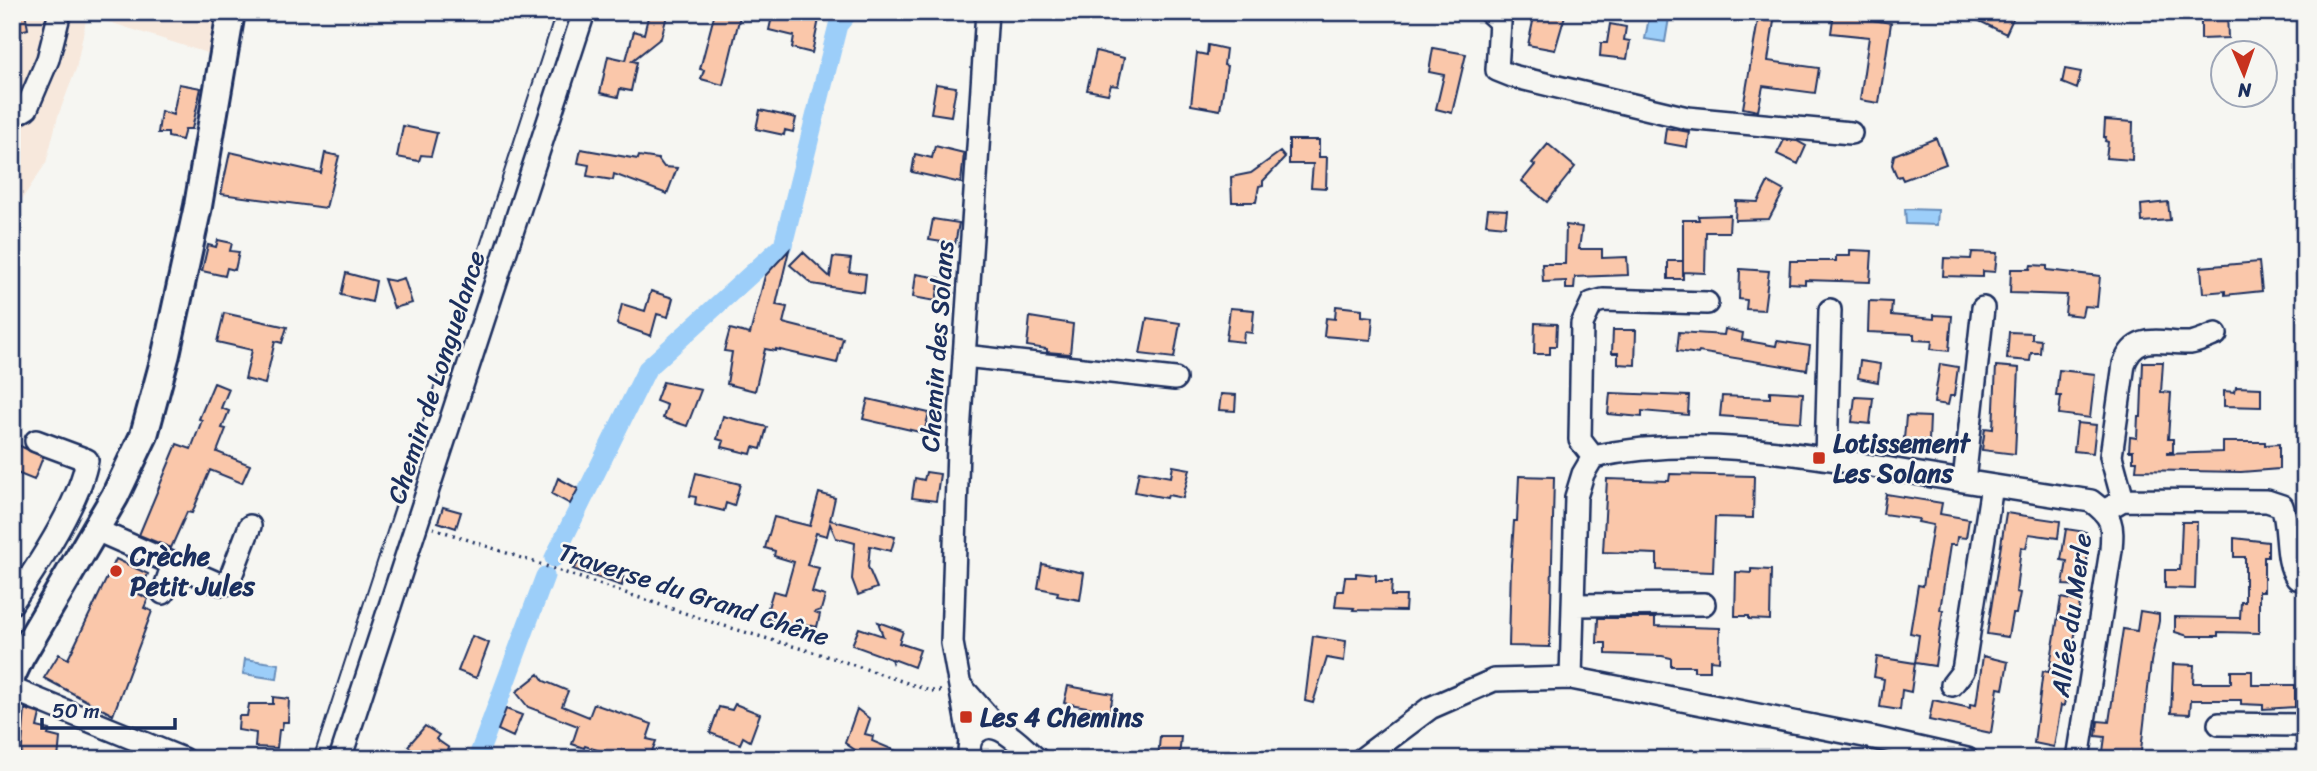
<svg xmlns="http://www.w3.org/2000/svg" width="2317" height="771" font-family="Sriracha,sans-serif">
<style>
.built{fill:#f7e8dc}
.water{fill:#9ccef9;stroke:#688ebb;stroke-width:2}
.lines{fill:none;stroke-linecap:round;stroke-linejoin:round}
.canal{stroke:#9ccef9;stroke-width:19}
.building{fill:#fac7aa;stroke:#1b2f5e;stroke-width:2}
.minor-casing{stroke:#1b2f5e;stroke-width:26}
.major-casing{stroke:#1b2f5e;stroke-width:32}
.path{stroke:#1b2f5e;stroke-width:3.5;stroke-dasharray:2 5;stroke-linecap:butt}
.minor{stroke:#f6f6f2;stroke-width:21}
.major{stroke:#f6f6f2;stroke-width:26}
.tram{stroke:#1b2f5e;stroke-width:2}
.poi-dot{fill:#c8321e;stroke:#f6f6f2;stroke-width:2.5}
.labels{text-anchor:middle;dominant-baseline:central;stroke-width:5;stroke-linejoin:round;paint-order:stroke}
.street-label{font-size:26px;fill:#1b2f5e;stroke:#f6f6f2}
.poi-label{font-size:26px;font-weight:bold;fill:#1b2f5e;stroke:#f6f6f2;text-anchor:start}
</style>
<rect width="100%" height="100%" fill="#f6f6f2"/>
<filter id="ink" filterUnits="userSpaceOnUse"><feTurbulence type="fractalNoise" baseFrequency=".0143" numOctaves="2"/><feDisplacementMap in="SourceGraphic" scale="14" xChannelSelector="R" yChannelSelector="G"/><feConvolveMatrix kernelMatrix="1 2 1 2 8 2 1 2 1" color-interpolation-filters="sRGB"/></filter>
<g filter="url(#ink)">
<!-- built -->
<path class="built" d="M12 12H217L210 54 87 15 76 69 58 116 46 163 12 214Z"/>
<!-- water -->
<path class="water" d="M1650 12H1670L1665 42 1645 39Z
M1905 209 1938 210 1937 225 1906 224Z
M245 659 279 664 277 679 243 674Z"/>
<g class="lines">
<!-- canal -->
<path class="canal" d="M554 558 647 369 783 245 838 25 849 12
M477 759 545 576"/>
</g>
<!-- building -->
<path class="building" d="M12 12H25L28 29 12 33Z
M653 12H668L661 38 632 61 637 62 631 91 620 89 618 97 600 93 608 56 626 60 634 31 644 34 648 17H651Z
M715 12H741L723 85 701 79 704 70 700 69Z
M773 12H812L811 17 819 19 812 53 792 48 794 36 769 30Z
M1535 12H1566L1555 50 1528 45Z
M1834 12H1861L1860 18 1891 23 1879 103 1860 100 1869 37 1831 33Z
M1961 12H2016L2006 34Z
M2211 12H2227L2228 38 2201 39V19H2211Z
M1758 20 1774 21 1768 61 1819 68 1815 93 1763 86 1758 111 1743 108Z
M1610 24 1626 27 1624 40 1630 41 1627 59 1600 56 1601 43H1607Z
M1208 45 1226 49 1224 65 1227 66 1220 110 1191 105 1197 53 1207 55Z
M1433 48 1466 54 1452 113 1436 109 1444 75 1429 72Z
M1096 51 1124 58 1118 86 1111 85 1108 94 1087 90Z
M2065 69 2081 72 2077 89 2062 83Z
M179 84 201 88 192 129H185L182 140 168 137V133H158L161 111 173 115Z
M936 84 956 87 951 116 931 113Z
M760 110 796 118 793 132 785 130 784 135 756 129Z
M2105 120 2133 122 2132 160 2106 158 2108 142 2105 141 2106 137H2104Z
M403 126 437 133 431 156 421 155 419 161 397 157Z
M1666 128 1689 132 1687 147 1664 143Z
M1936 138 1946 164 1903 180 1901 176 1897 177 1892 165 1894 155Z
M1289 140H1319V157H1327L1326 188 1311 187 1313 164H1289Z
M1784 140 1797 141 1806 146 1798 164 1777 154Z
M1548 144 1575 167 1547 202 1522 181 1535 165 1532 163Z
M935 146 964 153 961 183 912 172 915 154 932 158Z
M581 149 638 159 639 156 658 159 664 167 677 168 667 194 614 174 613 180 587 176 589 165 578 163Z
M230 152 321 173 325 153 339 156 326 208 221 194Z
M1280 152 1285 158 1263 181V185L1259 186 1256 202H1232L1231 177 1251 173Z
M1768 182 1784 191 1769 219 1735 220 1736 201 1758 202Z
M2168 202 2170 220 2142 222 2141 205Z
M1488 209 1507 210 1505 226 1486 224Z
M1730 215 1729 232H1706L1705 273 1683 272V220H1699L1698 216Z
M933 219 959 223 955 244 929 240Z
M1566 225 1582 227 1579 249H1602V258L1627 257 1628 275 1575 277 1574 289H1566V281L1543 282 1542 264H1565Z
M218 240 232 243 230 251 239 252 235 270 227 268 225 276 202 271 208 245 216 247Z
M789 250 776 305 787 307 783 323 843 338 837 363 776 349V351L765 349 755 391 727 384 732 352 724 351 730 329 750 334 765 276Z
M1850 250 1872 251 1870 282 1805 280V284L1789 283 1790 261H1836V256H1850Z
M803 252 830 277 833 257 851 259 849 272 866 274 864 292 812 284 790 265Z
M1972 252 1997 253 1995 272 1983 271V277L1943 276 1944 258 1971 259Z
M1668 261H1683V279H1668Z
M2259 262 2262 291 2225 295V291L2203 293 2201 267Z
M2031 265 2047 266V270L2100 276 2097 307 2084 306 2082 316 2065 314 2067 295 2010 293 2011 269H2030Z
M1740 269 1769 271 1764 310 1746 309 1747 300 1739 299Z
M346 273 376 281 372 302 341 295Z
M916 274 940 278 936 301 913 297Z
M404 278 412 303 394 308 384 279 394 281Z
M651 291 673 298 668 317 657 314 651 336 617 324 622 304 645 311Z
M1869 301 1892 302 1891 315 1934 319V315L1952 316 1949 351 1931 349 1932 341 1914 340V334L1868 332Z
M1336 306 1362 309V316L1373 317 1371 340 1324 336 1326 318 1335 319Z
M1230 308 1254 310 1252 333 1244 332 1243 342 1226 340Z
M224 313 287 327 282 343 275 341 265 384 245 379 252 350 217 342Z
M1030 317 1073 324 1070 354 1047 352V349L1027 346Z
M1147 318 1180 323 1174 358 1140 354Z
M1535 323 1557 324 1556 346H1550V354H1534Z
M1725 329 1743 333 1742 340 1776 346 1777 341 1810 346 1807 370 1699 352 1698 354 1677 351 1679 332 1724 335Z
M1613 330H1636L1635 365 1618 364V353H1612Z
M2009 332 2032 333V339L2041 340 2040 353H2031L2030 361 2007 359Z
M1860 361 1880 364 1878 382 1858 378Z
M2143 362H2163L2161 392 2171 393 2168 439H2173V452H2167V454L2223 452V442H2265V445L2279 444V469L2241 472 2136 470 2137 461H2133V451H2129L2130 437 2137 438 2138 416H2141Z
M1940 364 1958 367 1954 396H1950L1948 405 1934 403Z
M1996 366 2019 368 2015 454 1982 450 1985 428 1993 429Z
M2059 370 2095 374 2090 418 2059 414 2061 396H2056Z
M663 382 701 390 687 426 663 418 667 405 656 401Z
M214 383 229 389 221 408 229 411 222 428 226 429 217 452 250 465 242 483 210 470 192 513 187 512 171 548 139 535 177 444 191 449 202 420 199 419Z
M2236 387 2261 388V407L2224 406V391L2235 392Z
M1770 391 1803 393 1801 422 1720 416 1722 396 1770 398Z
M1610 393 1689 396 1688 415 1642 411V417L1608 414Z
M1221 394 1236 395 1235 411 1219 410Z
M1855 397 1873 398 1870 424 1852 422Z
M868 399 929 413 924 433 863 419Z
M723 416 767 427 761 449 753 447 751 454 722 447 724 441 717 439Z
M1906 416 1930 417 1929 441 1904 439Z
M2077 423 2096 425 2093 453 2074 451Z
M12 442 43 457 34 480 12 471Z
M1173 466 1190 469 1183 498 1168 495 1167 498 1135 492 1139 471 1171 477Z
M926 472 940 474 936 501 912 498 915 478 924 480Z
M696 473 740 484 734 506 726 503 724 511 695 504 696 497 690 496Z
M1670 474 1754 476 1753 518 1715 517 1713 572 1657 570V554L1603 552 1607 479 1669 481Z
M1519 476 1554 477 1550 647 1509 646 1511 565 1514 521H1517Z
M558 478 578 489 570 504 552 494Z
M819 493 835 498 830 520 895 537 891 551 870 546 868 567 877 588 858 595 852 579 855 543 836 538 830 524 827 536 816 533 807 565 819 568 812 592 825 596 821 610 815 612 820 614 817 627 796 622 795 626 765 618 773 591 785 594 794 562 774 556 775 551 765 548 774 517 810 526Z
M1886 494 1942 503 1940 514 1969 519 1966 538 1957 537 1956 545H1950L1940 610H1943L1935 666 1915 663 1911 692 1902 690 1900 710 1880 707 1884 679 1874 677 1877 657 1915 663 1919 635 1910 633 1918 585 1923 586 1933 525 1918 522 1919 519 1883 514Z
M443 507 461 512 456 528 438 522Z
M2006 513 2060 521 2058 538 2029 534 2026 548 2021 547 2016 592 2020 593 2016 614H2012L2008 637 1987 634Z
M2182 522H2197L2195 589 2165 588V570H2180Z
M2066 529 2086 532 2083 552 2088 553 2083 586 2063 585 2067 561 2061 560Z
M2234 538 2268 542V557H2264V591H2259V633L2218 632V636H2188L2175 632V617L2240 618 2241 602H2245V557H2234Z
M583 558 624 572 622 586 573 569Z
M116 559 148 574 139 594 148 599 144 608 152 611 113 715 44 678 59 654 68 659Z
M1042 564 1084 573 1080 600 1057 596 1058 592 1038 588Z
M1751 569 1771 570 1770 620 1749 619V616H1735L1736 572 1751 573Z
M1356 573 1376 575V581H1392L1391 596H1406L1405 611 1353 610 1354 608 1335 607 1337 591H1343L1345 577H1356Z
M2061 598 2080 602 2064 706 2061 705 2054 747 2034 743 2043 671 2049 672Z
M2140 611 2159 614V621L2151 662 2140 759H2102L2105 737 2096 736 2098 721 2109 722 2123 629 2137 631Z
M1598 618H1655V626L1720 628 1719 661 1710 660V671H1694V666H1671V658L1662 656 1606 654V643H1597Z
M878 622 903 631 899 643 920 650 914 667 893 659 892 662 891 659 852 645 859 628 883 636Z
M472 636 489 643 476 678 458 671Z
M1313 636 1346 641 1344 661 1327 658 1313 703 1305 701Z
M1983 656 2008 662 2003 689 1998 688 1991 733 1929 720 1933 700 1970 708V704L1976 705Z
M2173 664 2194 665 2193 683H2231V671H2252V685H2295V707L2263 709V705L2241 704V700H2191L2190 714 2171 713Z
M539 674 544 681 568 691 562 706 589 717 594 704 652 724 647 739 656 741 649 759H624L585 746 584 748 572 744 578 726 528 707 516 692Z
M1068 686 1113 694 1110 711 1064 703Z
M273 697 289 699 288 722H283L282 730H279L277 748 255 747 256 733 238 730 239 716H247L249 704H273Z
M735 704 760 714 750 741 743 737 740 744 710 733 719 707 732 710Z
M25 709 40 714 37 727 50 730 48 735 60 738 58 759H21Z
M506 709 522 715 513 737 498 730Z
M857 709 870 719 865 734 873 736 872 741 915 759H868L845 743Z
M425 726 439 735 436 739 449 748 441 759H407L414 751 408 746Z
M1160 736H1181L1179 759H1158Z"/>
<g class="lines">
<!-- minor casing -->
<g class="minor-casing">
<path id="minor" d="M1489 12 1500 22 1497 70 1512 76 1687 118 1851 133
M12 117 27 108 48 59 60 12
M964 356 1175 379
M1593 457 1580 440 1582 324 1592 303 1603 300 1707 303
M1826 458 1830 310
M1964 481 1983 308
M2123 500 2111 456 2124 364C2136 331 2162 344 2190 343 2198 342 2208 337 2216 334
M2104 511 2123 500 2267 501 2282 506C2290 527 2284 561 2297 578L2305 579
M96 530 217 583 225 584 229 581 250 526
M163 593 173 564
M12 603C37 567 80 502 87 460L36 441
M1573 605 1704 604
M1571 678 1576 497 1583 474 1593 457C1694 435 1796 453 1896 470 1961 481 2026 491 2091 501 2113 517 2113 524 2111 550L2078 759
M960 685 998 728
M1952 685 1963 671 1992 486
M12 689 183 759
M2219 724 2305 725
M970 741 952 643 958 448 987 12
M340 759 584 12
M971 759C968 749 968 740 976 733 996 714 1021 747 1037 759
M1362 759 1430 708 1494 680 1571 678 1874 738 1967 759"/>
</g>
<!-- major casing -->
<g class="major-casing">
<path id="major" d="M12 675 20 658 115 496 144 435 166 354 198 206 231 12"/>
</g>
<!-- path -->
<path class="path" d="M433 528 711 622 833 658 931 691H942"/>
<!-- minor -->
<use href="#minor" class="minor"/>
<!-- major -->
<use href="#major" class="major"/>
<!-- tram -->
<path class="tram" d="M313 759 556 12"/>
</g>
</g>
<!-- markers -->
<g class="poi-dot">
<rect x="1812" y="451" width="14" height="14" rx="3.5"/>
<circle cx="116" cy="571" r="7"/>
<rect x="959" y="710" width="14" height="14" rx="3.5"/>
</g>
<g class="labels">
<!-- street labels -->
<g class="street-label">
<text transform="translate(937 346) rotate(-86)">Chemin des Solans</text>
<text transform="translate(436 377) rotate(-72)">Chemin de Longuelance</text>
<text transform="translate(694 594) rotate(18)">Traverse du Grand Chêne</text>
<text transform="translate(2071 615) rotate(-82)">Allée du Merle</text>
</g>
<!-- poi labels -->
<g class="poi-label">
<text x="1833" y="443">Lotissement<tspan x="1833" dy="30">Les Solans</tspan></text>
<text x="130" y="556">Crèche<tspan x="130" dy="30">Petit Jules</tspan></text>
<text x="980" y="717">Les 4 Chemins</text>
</g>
</g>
<!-- margin -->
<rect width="2317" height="771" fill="none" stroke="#f6f6f2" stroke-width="42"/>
<rect x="21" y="21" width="2275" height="729" fill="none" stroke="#1b2f5e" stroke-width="2.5" filter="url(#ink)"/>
<!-- north arrow -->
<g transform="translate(2244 74) rotate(178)"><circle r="33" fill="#f6f6f2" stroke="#9ea6b7" stroke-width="2"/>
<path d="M0-5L12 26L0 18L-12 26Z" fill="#c8321e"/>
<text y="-10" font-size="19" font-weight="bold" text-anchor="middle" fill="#1b2f5e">N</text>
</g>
<!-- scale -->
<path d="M42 718v10h133v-10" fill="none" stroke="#1b2f5e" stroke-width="3.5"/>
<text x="52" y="718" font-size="21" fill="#1b2f5e" stroke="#f6f6f2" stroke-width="5" paint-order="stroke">50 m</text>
</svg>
